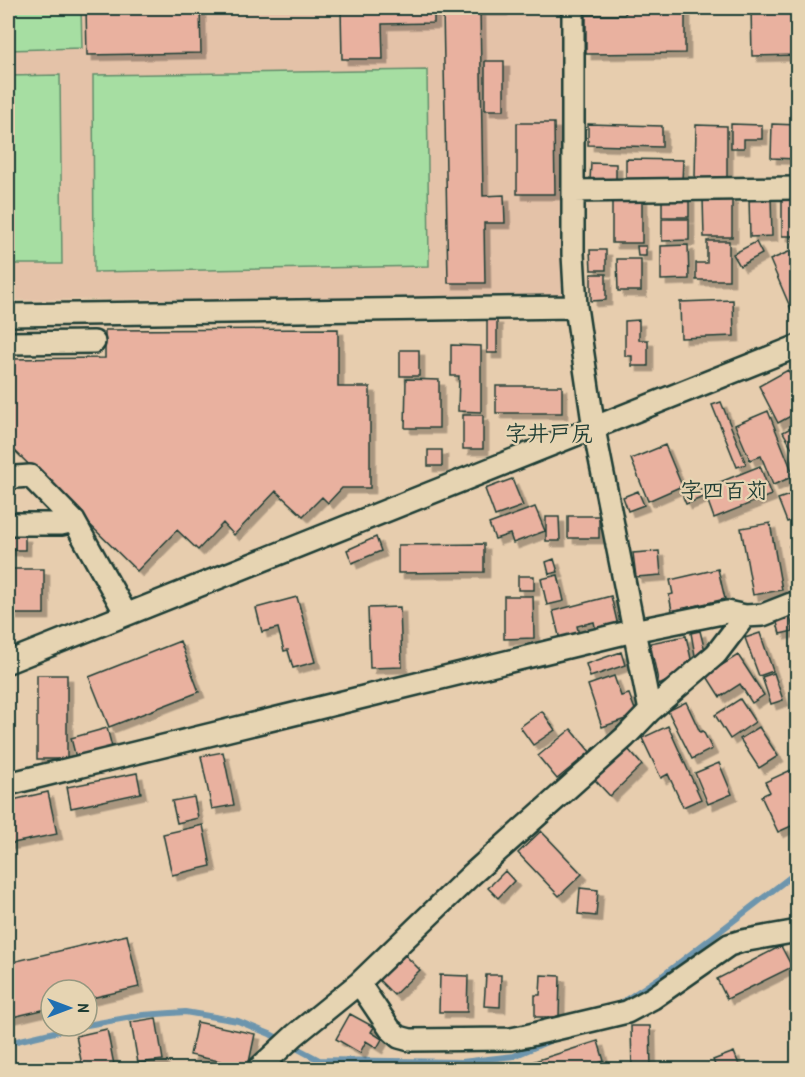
<svg xmlns="http://www.w3.org/2000/svg" width="805" height="1077" font-family="'Patrick Hand','Klee One',sans-serif">
<style>
.built{fill:#e4c2a8}
.green{fill:#a6dea2;stroke:#628e6b;stroke-width:1.5}
.lines{fill:none;stroke-linecap:round;stroke-linejoin:round}
.stream{stroke:#6d95ad;stroke-width:6}
.building{fill:#e9b19f;stroke:#1f3d34;stroke-width:1.5;filter:url(#shadow)}
.minor-casing{stroke:#1f3d34;stroke-width:26}
.minor{stroke:#e6d4b2;stroke-width:21}
.labels{text-anchor:middle;dominant-baseline:central;stroke-width:4.5;stroke-linejoin:round;paint-order:stroke}
.quarter-label{font-size:22px;font-weight:bold;fill:#1f3d34;stroke:#e6d4b2}
</style>
<defs>
<filter id="shadow"><feDropShadow dx="5.5" dy="5.5" stdDeviation="0" flood-color="#0004"/></filter>
</defs>
<rect width="100%" height="100%" fill="#e7cdae"/>
<filter id="ink" filterUnits="userSpaceOnUse"><feTurbulence type="fractalNoise" baseFrequency=".0167" numOctaves="2"/><feDisplacementMap in="SourceGraphic" scale="12" xChannelSelector="R" yChannelSelector="G"/><feConvolveMatrix kernelMatrix="1 2 1 2 8 2 1 2 1" color-interpolation-filters="sRGB"/></filter>
<g filter="url(#ink)">
<!-- built -->
<path class="built" d="M8 8H560L563 297 8 300Z"/>
<!-- green -->
<path class="green" d="M8 8H81L82 48 8 50Z
M427 70 429 266 94 272 93 75Z
M60 75 62 264H8V76Z"/>
<g class="lines">
<!-- stream -->
<path class="stream" d="M615 1007 662 976 798 871
M87 1025 143 1015 185 1012 238 1021 270 1034 319 1060 462 1062 514 1056 556 1038
M8 1043 80 1026"/>
</g>
<!-- building -->
<path class="building" d="M86 8H200L201 53 87 55Z
M341 8H434V23L382 24 383 59H342Z
M443 8H502V10H480L483 196 504 195 505 223H484L485 283H448Z
M630 8H685V53L586 54V15H624Z
M751 8H798V55L752 56Z
M485 61H504V110H485Z
M517 123H554L555 194H517Z
M588 124 662 126V147L588 145Z
M731 124 762 125V139H744V148H731Z
M772 124 798 125V159L771 158Z
M696 125 727 126V179L695 178Z
M626 159 683 160 682 181 626 180Z
M591 163 616 164V180H590Z
M749 197H771L772 236 750 237Z
M782 197H798V236H782Z
M642 198V243H612V199Z
M662 198H689V217H662Z
M703 198H732V237H704Z
M662 219H689V240L662 241Z
M707 241H729V280H696V263H707Z
M756 242 762 254 740 266 733 254Z
M688 245 689 279 661 280V246Z
M637 246H646V256H638Z
M798 248V315L794 316 770 260Z
M590 250H606V270H591Z
M617 259H641V291H618Z
M591 274H606V300L591 301Z
M733 300 734 336 681 338 680 302Z
M487 319H497V353H487Z
M639 320V340H648V366H632V356H625V321Z
M338 329V387H370V488H342L328 503 322 497 303 516 276 491 234 535 223 523 198 550 177 530 137 571 8 444V359L105 358V330Z
M451 345 481 346V412L458 411 459 376H451Z
M400 350H419V376H400Z
M788 370 798 388V412L778 423 759 386Z
M406 379 439 380V428H405Z
M496 386H562V413H496Z
M721 402 746 464 737 467 712 405Z
M768 411 794 476 773 485 761 456 750 460 735 425Z
M463 415H483V449H463Z
M798 424V452L795 453 783 432Z
M665 445 682 486 648 501 631 459Z
M428 450H442V466H428Z
M760 466 771 495 714 518 706 496 686 504 683 497Z
M512 479 523 506 495 516 485 489Z
M638 491 644 505 628 511 623 497Z
M798 492V518L787 522 778 499Z
M535 507 545 531 513 543 510 534 495 539 489 524Z
M568 516H599V538H568Z
M546 517H559L560 541H546Z
M770 523 782 590 753 595 741 528Z
M8 536H25V550H8Z
M376 537 381 551 352 563 347 550Z
M798 543V568L789 546Z
M484 544V572L398 573V545Z
M659 551 661 575 636 577 633 553Z
M554 559 558 572 549 574 546 562Z
M12 569H44V614H12Z
M718 569 725 599 672 611 669 595 673 594 670 580Z
M558 575 564 601 547 605 541 579Z
M518 576H534V590H518Z
M504 596H533L534 638 504 639Z
M611 596 618 626 596 631 594 622 577 626 579 635 560 640 553 611Z
M297 597 315 662 293 668 288 650 284 651 278 628 262 632 256 608Z
M400 607 402 667 370 668 368 608Z
M790 616 793 631 780 634 776 619Z
M700 631 706 655 696 661 691 633Z
M760 633 773 671 759 676 745 638Z
M686 636 693 668 659 685 650 643Z
M796 640H798V691H794Z
M180 641 199 692 109 727 89 677Z
M621 652 625 665 590 677 586 664Z
M738 655 764 695 752 703 740 684 720 697 706 675Z
M774 673 783 700 771 704 762 677Z
M37 675H67V759H37Z
M614 676 621 696 629 694 637 715 602 727 588 685Z
M740 699 755 722 730 739 715 715Z
M686 702 700 732 703 731 712 749 692 759 668 711Z
M542 711 555 730 533 745 520 727Z
M668 726 701 799 683 807 668 774 661 778 642 738Z
M759 727 778 756 759 768 740 739Z
M107 728 112 747 76 758 71 738Z
M571 729 590 752 557 779 538 756Z
M628 749 642 765 610 796 595 780Z
M223 752 234 805 212 809 201 756Z
M719 763 732 794 708 804 695 773Z
M791 770 798 783V823L778 832 761 796 770 792 765 782Z
M137 773 141 793 71 808 67 787Z
M48 792 57 834 8 844V801Z
M194 797 198 818 177 823 172 801Z
M203 825 211 866 172 875 163 834Z
M541 831 582 874 559 896 518 853Z
M505 871 514 881 498 898 488 888Z
M580 888 598 890 596 916 578 914Z
M127 935 139 987 87 999V990H51V1008L8 1018V963Z
M781 946 792 967 727 999 717 979Z
M405 955 420 970 394 995 379 980Z
M440 975 468 976 467 1012H439Z
M486 975H501L500 1007 484 1006Z
M541 975 560 976 559 1017H535V995H540Z
M350 1014 374 1027 371 1032 382 1039 377 1048 366 1041 360 1053 336 1039Z
M156 1018 163 1060 138 1063 131 1022Z
M197 1022 255 1034 248 1067 190 1055Z
M631 1026H650L651 1070H632Z
M107 1029 115 1070H83L76 1036Z
M598 1041 604 1061 578 1070H517L516 1067Z
M734 1052 741 1070H717L713 1060Z"/>
<g class="lines">
<!-- minor casing -->
<g class="minor-casing">
<path id="minor" d="M573 8V254L576 307 594 429 650 711
M573 191 798 188
M8 315 576 307
M8 343 94 342
M16 477 30 476 74 521 126 614
M8 524H61L74 521
M8 662 798 346
M8 784 633 631 727 612 745 616 763 615 791 604 798 602
M359 983 390 1029 399 1037 410 1040 511 1039 526 1036 627 1012 653 998 729 945 742 941 798 931
M257 1070 295 1035 359 983 470 876 625 737 650 711 716 654 745 616"/>
</g>
<!-- minor -->
<use href="#minor" class="minor"/>
</g>
</g>
<g class="labels">
<!-- quarter labels -->
<g class="quarter-label">
<text x="549" y="433">字井戸尻</text>
<text x="724" y="490">字四百苅</text>
</g>
</g>
<!-- margin -->
<rect width="805" height="1077" fill="none" stroke="#e6d4b2" stroke-width="30"/>
<rect x="15" y="15" width="775" height="1047" fill="none" stroke="#1f3d34" stroke-width="2" filter="url(#ink)"/>
<!-- north arrow -->
<g transform="translate(69 1008) rotate(90)"><circle r="28" fill="#e6d4b2" stroke="#969880" stroke-width="1.5"/>
<path d="M0-4.5L10 22L0 15L-10 22Z" fill="#1f6fb2"/>
<text y="-9" font-size="16" font-weight="bold" text-anchor="middle" fill="#1f3d34">N</text>
</g>
</svg>
